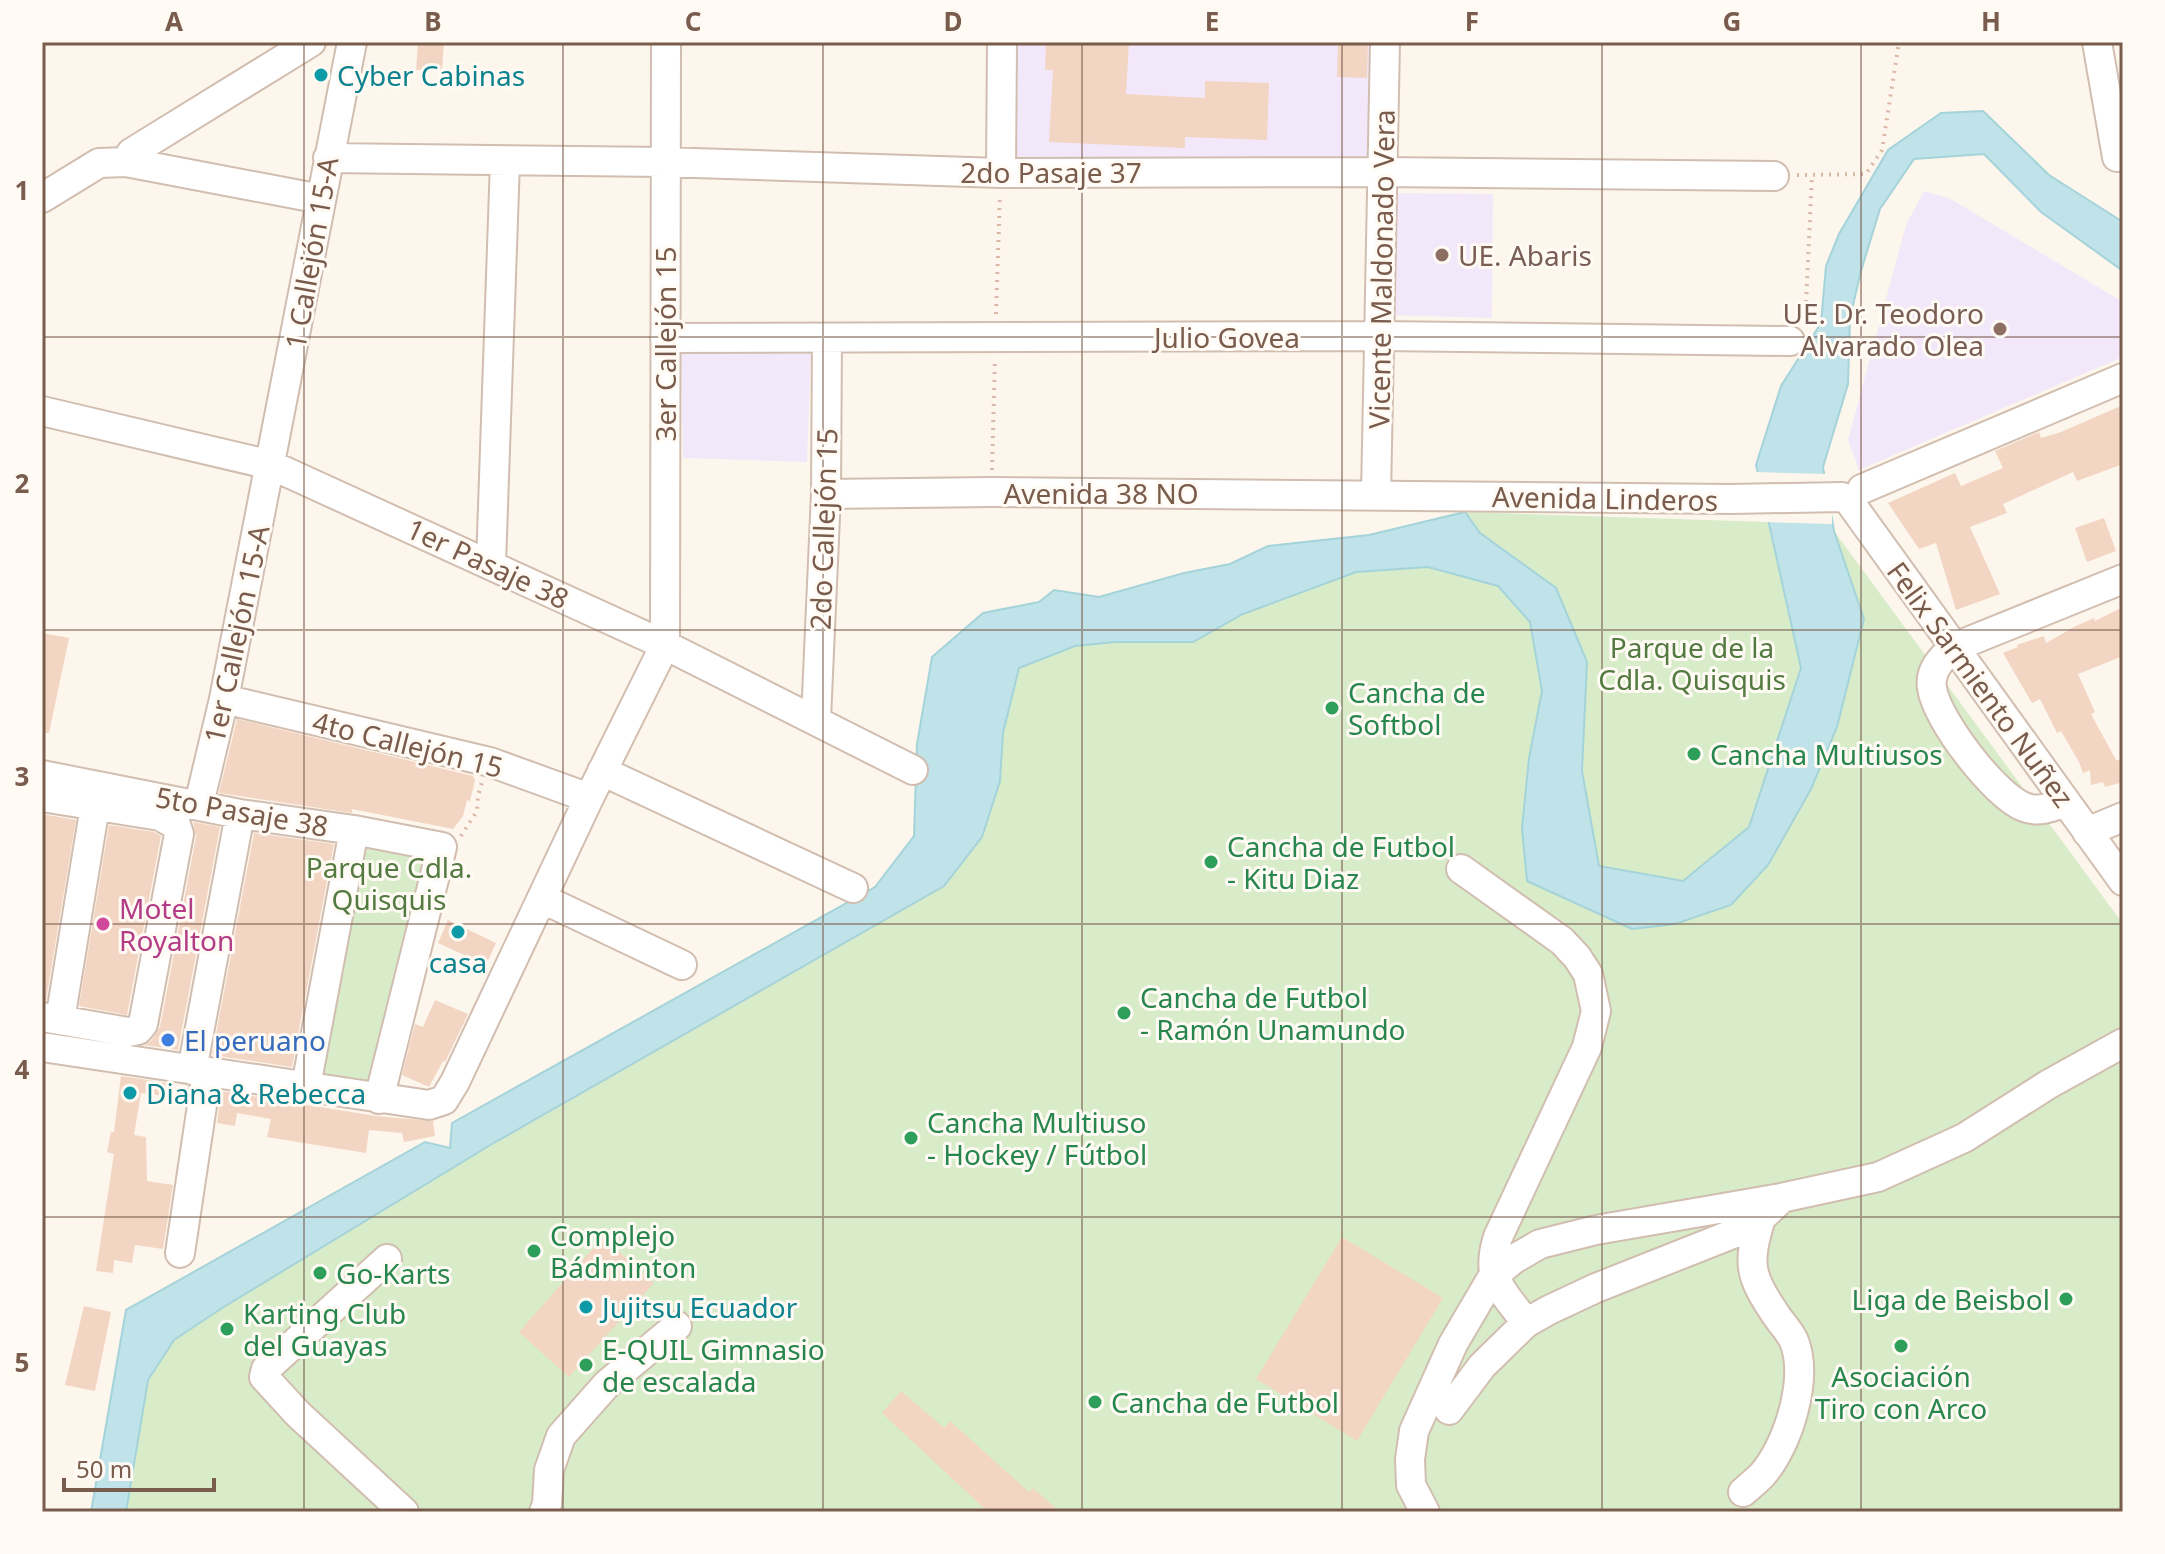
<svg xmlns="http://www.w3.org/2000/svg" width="2165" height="1554" font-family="'Noto Sans',sans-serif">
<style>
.education{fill:#f3e8fa}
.green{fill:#d8ecc9}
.water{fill:#bfe3e8;stroke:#a5d3da;stroke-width:2}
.pier{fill:#fdf6ec}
.building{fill:#f3d5c3}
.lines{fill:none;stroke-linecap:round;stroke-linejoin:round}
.minor-casing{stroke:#d1beb0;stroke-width:32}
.path{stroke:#d9b8a5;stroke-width:4;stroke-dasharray:2 6;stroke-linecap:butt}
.minor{stroke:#fff;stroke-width:28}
.grid{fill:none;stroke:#7a5c4d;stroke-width:2;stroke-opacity:0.55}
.culture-dot{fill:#0f9aa8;stroke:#fffaf3;stroke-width:3}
.education-dot{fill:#8d6e63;stroke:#fffaf3;stroke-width:3}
.leisure-dot{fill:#2e9e5b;stroke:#fffaf3;stroke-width:3}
.hotel-dot{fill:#d1479c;stroke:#fffaf3;stroke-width:3}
.shop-dot{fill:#3f7fe0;stroke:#fffaf3;stroke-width:3}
.labels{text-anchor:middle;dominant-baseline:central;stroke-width:6;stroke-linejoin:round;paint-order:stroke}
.culture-label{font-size:28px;fill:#0d838f;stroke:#fffaf3;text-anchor:start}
.street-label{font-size:28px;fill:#7a5c4d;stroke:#fffaf3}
.education-label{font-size:28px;fill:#785e54;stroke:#fffaf3;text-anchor:start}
.park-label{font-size:28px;fill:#537a41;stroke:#fffaf3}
.leisure-label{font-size:28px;fill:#27864d;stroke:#fffaf3;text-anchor:start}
.hotel-label{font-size:28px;fill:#b23c85;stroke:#fffaf3;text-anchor:start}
.shop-label{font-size:28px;fill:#366cbe;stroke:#fffaf3;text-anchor:start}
.neatline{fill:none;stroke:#7a5c4d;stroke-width:3}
.grid-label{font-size:26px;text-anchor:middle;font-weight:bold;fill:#7a5c4d}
</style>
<rect width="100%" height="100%" fill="#fdf6ec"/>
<!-- education -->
<path class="education" d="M1004 42H1384L1382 171 1001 166Z
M1924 191 1949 198 2123 302V357L1859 470 1848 440 1906 225Z
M1391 193 1493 194 1492 318 1391 315Z
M811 348 807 462 683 458 681 351Z"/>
<!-- green -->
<path class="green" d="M1465 512 1768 522 1801 668 1749 827 1683 881 1599 866 1582 771 1587 662 1556 588 1480 533Z
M1834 531 2123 924V1512H126L148 1380 173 1340 222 1308 492 1144 884 920 1000 781 1003 733 1019 668 1075 646 1115 642H1193L1243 614 1356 572 1428 567 1498 586 1530 622 1542 691 1529 758 1522 828 1632 928 1811 789 1837 727 1864 619Z
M354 830 442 847 379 1099 306 1086Z"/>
<!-- water -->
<path class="water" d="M1983 111 2049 175 2123 222V271L2041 212 1984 154 1914 159 1880 209 1861 271 1850 318 1848 384 1823 467 1834 531 1864 619 1837 727 1811 789 1768 865 1731 905 1675 924 1632 929 1527 881 1522 828 1529 758 1542 691 1530 622 1498 586 1428 567 1356 572 1243 614 1193 642H1115L1075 646 1019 668 1003 733 1000 781 982 837 944 886 492 1144 222 1308 174 1340 148 1380 126 1512H91L126 1310 425 1142 450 1148 452 1123 875 887 914 836 917 744 932 657 983 613 1039 602 1054 590 1099 597 1184 573 1230 564 1268 546 1369 535 1465 512 1480 533 1556 588 1587 662 1582 771 1599 866 1683 881 1749 827 1801 668 1756 465 1781 386 1821 323 1826 266 1839 234 1888 150 1941 113Z"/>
<!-- pier -->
<path class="pier" d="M1753 472 1828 474 1832 500V524L1764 522Z"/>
<!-- building -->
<path class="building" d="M418 42H444L442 71 416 70Z
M1046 42H1129L1126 94 1205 98V81L1269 83 1267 140 1185 137V148L1049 142 1053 70H1045Z
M1338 42H1368L1367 78 1337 77Z
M2123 405V464L2077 481 2073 472 2003 504 2007 513 1970 527 2000 594 1956 610 1936 543 1919 549 1888 503 1955 473 1961 486 2003 468 1995 451 2039 432 2041 438 2061 432Z
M2104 518 2116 551 2087 562 2075 528Z
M2123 607V656L2078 674 2095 712 2091 714 2116 760 2123 761V782L2105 787 2103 782 2091 785 2090 770 2083 773 2079 762 2061 731 2057 733 2040 699 2032 703 2003 653 2018 647 2017 645 2044 636 2046 643 2076 626 2094 618 2095 621Z
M42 633 69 638 49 733H42Z
M237 719 473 776 475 780 470 801 467 800 463 816 453 829 352 809V813L219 793Z
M42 814 76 820 46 1000H42Z
M193 822 220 827 178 1050 144 1045 151 1041 160 1027 196 837Z
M109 825 154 832 161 836 127 1015 79 1006Z
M254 833 334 844 292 1067 212 1055Z
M448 920 496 943 486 965 438 943Z
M435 1000 468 1014 445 1062 443 1061 429 1087 402 1075 415 1024 423 1027Z
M121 1076 168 1083 166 1096 141 1093 134 1135 146 1137 147 1181 173 1185 163 1249 135 1245 132 1263 114 1260 113 1273 96 1271 114 1154 107 1152 111 1132H114Z
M221 1091 376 1116 433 1121 435 1136 404 1142 402 1133 369 1130 366 1153 267 1137 271 1119 237 1113 235 1126 217 1123Z
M603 1237 654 1283 569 1377 519 1332Z
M1342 1237 1443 1298 1357 1441 1256 1379Z
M84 1306 111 1312 95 1391 65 1385Z
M901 1391 944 1428 950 1421 1029 1492 1033 1488 1060 1512H988L882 1413Z"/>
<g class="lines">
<!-- minor casing -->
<g class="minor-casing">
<path id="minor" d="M2097 42 2117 157
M328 158 664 162 1001 173 1383 172 1774 176
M126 162 131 153 311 42
M1001 173 1002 42
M42 198 99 163 126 162 321 199
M665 338 1379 336 1790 341
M42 411 271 465 665 645 913 770
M1862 489 2123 378
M826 494 992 492 1731 499 1842 497 1849 501 2123 881
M1376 495 1385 42
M491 564 505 161
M224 699 490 762 589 798
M816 719 826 494 827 338
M602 771 853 888
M42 775 240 814 354 830 442 847 379 1099
M42 797 160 816 176 825 179 834 143 1024 138 1030 128 1032 42 1017
M2066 802C2052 807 2038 813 2024 807 1995 796 1936 719 1932 688 1929 670 1942 657 1955 647L2123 579
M199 804 224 699 352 42
M2087 832 2123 817
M1461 869 1562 941 1577 957 1588 974 1596 1011 1587 1047 1498 1237C1484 1280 1503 1290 1526 1323
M543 899 682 965
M60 1020 95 806
M42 1047 429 1105 444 1100 455 1082 589 798 665 645 666 42
M192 1070 240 814
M306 1086 354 830
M180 1253 207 1072
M387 1259 266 1369 264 1377 298 1414 404 1512
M1449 1410 1482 1366 1526 1323 1549 1310 1596 1288 1740 1231 1761 1218 1781 1199
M1743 1492C1749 1487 1756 1481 1762 1475 1788 1446 1809 1379 1794 1341 1790 1332 1782 1324 1776 1315 1749 1275 1747 1264 1761 1218
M544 1512 547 1504 549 1470 561 1436 607 1384 677 1326
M1425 1512 1411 1485 1410 1459 1414 1431 1453 1344 1493 1276 1514 1259 1540 1244 1596 1230 1781 1198 1878 1177 1964 1138 2049 1084 2123 1043"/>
</g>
<!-- path -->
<path class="path" d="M1797 175 1866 174 1882 150 1899 42
M996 314 1000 194
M1805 326 1812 175
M992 470 995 358
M461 836 477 811 478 796 482 782"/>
<!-- minor -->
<use href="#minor" class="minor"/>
</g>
<!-- grid -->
<path class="grid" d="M304 42V1512M563 42V1512M823 42V1512M1082 42V1512M1342 42V1512M1602 42V1512M1861 42V1512M42 337H2123M42 630H2123M42 924H2123M42 1217H2123"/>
<!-- markers -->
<g class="culture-dot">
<circle cx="321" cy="75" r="8"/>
<circle cx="458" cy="932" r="8"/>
<circle cx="130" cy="1093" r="8"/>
<circle cx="586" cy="1307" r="8"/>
</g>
<g class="education-dot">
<circle cx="1442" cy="255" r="8"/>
<circle cx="2000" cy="329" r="8"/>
</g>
<g class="leisure-dot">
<circle cx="1332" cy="708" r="8"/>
<circle cx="1694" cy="754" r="8"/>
<circle cx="1211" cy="862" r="8"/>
<circle cx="1124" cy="1013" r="8"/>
<circle cx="911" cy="1138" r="8"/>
<circle cx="534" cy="1251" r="8"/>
<circle cx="320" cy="1273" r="8"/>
<circle cx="2066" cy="1299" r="8"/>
<circle cx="227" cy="1329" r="8"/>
<circle cx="1901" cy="1346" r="8"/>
<circle cx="586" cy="1365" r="8"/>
<circle cx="1095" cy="1402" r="8"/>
</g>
<circle class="hotel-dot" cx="103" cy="924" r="8"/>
<circle class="shop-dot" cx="168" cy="1040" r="8"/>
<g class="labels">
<!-- culture labels -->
<g class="culture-label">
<text x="337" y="75">Cyber Cabinas</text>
<text x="458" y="962" text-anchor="middle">casa</text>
<text x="146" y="1093">Diana &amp; Rebecca</text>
<text x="602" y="1307">Jujitsu Ecuador</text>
</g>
<!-- street labels -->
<g class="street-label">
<text x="1051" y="172">2do Pasaje 37</text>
<text transform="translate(311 253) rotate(-80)">1 Callejón 15-A</text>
<text transform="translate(1381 269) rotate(-89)">Vicente Maldonado Vera</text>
<text x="1227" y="337">Julio Govea</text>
<text transform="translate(665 344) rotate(-90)">3er Callejón 15</text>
<text x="1101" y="493">Avenida 38 NO</text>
<text transform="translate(1605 498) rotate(1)">Avenida Linderos</text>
<text transform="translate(823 529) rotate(-88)">2do Callejón 15</text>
<text transform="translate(488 563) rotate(25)">1er Pasaje 38</text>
<text transform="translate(236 634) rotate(-78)">1er Callejón 15-A</text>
<text transform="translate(1981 684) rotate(54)">Felix Sarmiento Nuñez</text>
<text transform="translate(408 744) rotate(14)">4to Callejón 15</text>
<text transform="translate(242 811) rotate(10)">5to Pasaje 38</text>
</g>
<!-- education labels -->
<g class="education-label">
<text x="1458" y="255">UE. Abaris</text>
<text x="1984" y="313" text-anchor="end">UE. Dr. Teodoro<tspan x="1984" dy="32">Alvarado Olea</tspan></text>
</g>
<!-- park labels -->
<g class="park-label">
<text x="1692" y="647">Parque de la<tspan x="1692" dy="32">Cdla. Quisquis</tspan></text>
<text x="389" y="867">Parque Cdla.<tspan x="389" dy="32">Quisquis</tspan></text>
</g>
<!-- leisure labels -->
<g class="leisure-label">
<text x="1348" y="692">Cancha de<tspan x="1348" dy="32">Softbol</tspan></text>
<text x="1710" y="754">Cancha Multiusos</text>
<text x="1227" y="846">Cancha de Futbol<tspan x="1227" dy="32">- Kitu Diaz</tspan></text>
<text x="1140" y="997">Cancha de Futbol<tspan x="1140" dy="32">- Ramón Unamundo</tspan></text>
<text x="927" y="1122">Cancha Multiuso<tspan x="927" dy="32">- Hockey / Fútbol</tspan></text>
<text x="550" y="1235">Complejo<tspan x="550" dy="32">Bádminton</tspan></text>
<text x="336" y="1273">Go-Karts</text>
<text x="2050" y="1299" text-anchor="end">Liga de Beisbol</text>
<text x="243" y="1313">Karting Club<tspan x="243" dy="32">del Guayas</tspan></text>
<text x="602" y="1349">E-QUIL Gimnasio<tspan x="602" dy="32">de escalada</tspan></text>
<text x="1901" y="1376" text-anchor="middle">Asociación<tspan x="1901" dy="32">Tiro con Arco</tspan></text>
<text x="1111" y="1402">Cancha de Futbol</text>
</g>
<!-- hotel labels -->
<g class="hotel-label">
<text x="119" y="908">Motel<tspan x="119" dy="32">Royalton</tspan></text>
</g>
<!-- shop labels -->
<g class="shop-label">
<text x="184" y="1040">El peruano</text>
</g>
</g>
<!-- border -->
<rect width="2165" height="1554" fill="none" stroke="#fffaf3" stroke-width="88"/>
<!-- scale -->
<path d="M64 1478v12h150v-12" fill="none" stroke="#7a5c4d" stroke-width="4"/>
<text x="76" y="1478" font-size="24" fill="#7a5c4d" stroke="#fffaf3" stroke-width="6" paint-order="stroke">50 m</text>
<rect x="44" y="44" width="2077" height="1466" class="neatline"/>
<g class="grid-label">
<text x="174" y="31">A</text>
<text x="433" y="31">B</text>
<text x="693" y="31">C</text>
<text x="953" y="31">D</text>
<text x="1212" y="31">E</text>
<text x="1472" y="31">F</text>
<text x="1732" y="31">G</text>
<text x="1991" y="31">H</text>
<text x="22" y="200">1</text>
<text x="22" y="493">2</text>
<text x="22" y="786">3</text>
<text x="22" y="1079">4</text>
<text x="22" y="1372">5</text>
</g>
</svg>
